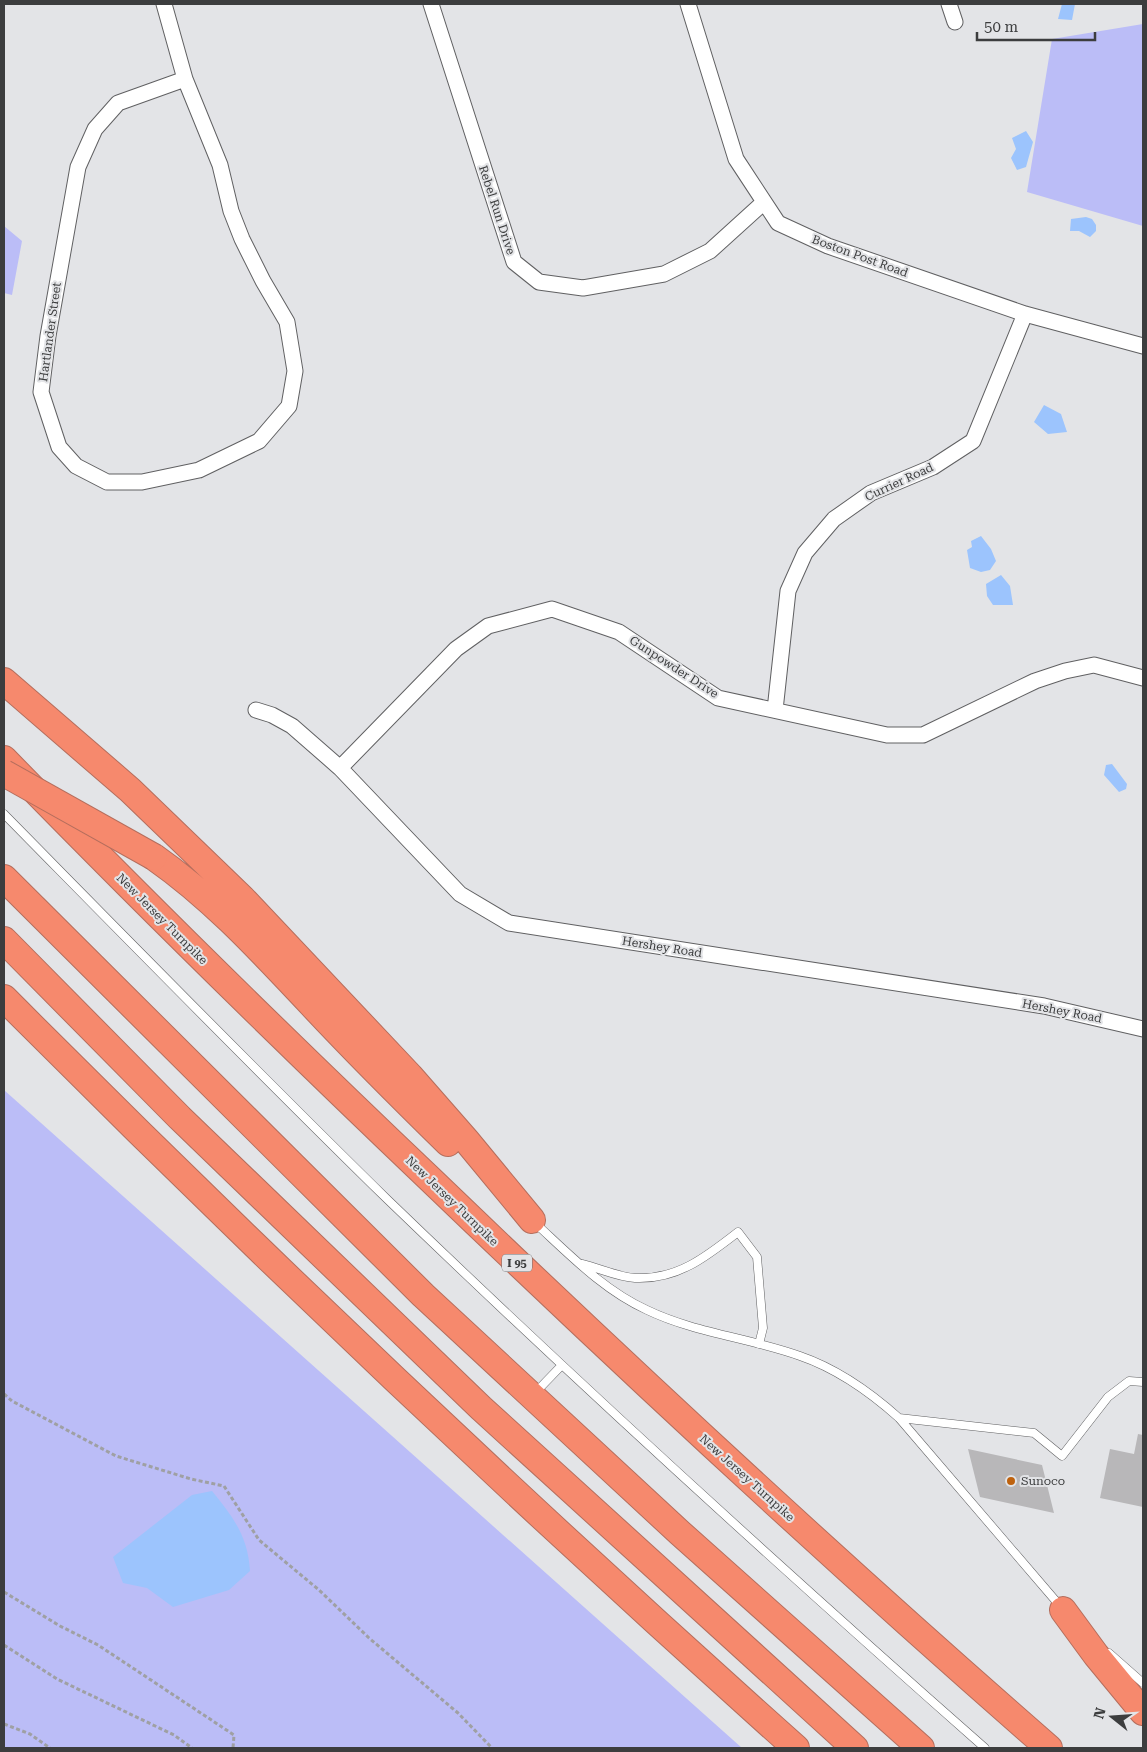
<svg xmlns="http://www.w3.org/2000/svg" width="1147" height="1752" font-family="'Roboto Serif',serif">
<style>
.green{fill:#bbbdf7}
.water{fill:#9cc4fd}
.building{fill:#b8b7b9}
.lines{fill:none;stroke-linecap:round;stroke-linejoin:round}
.lane-casing{stroke:#606062;stroke-width:9}
.street-casing{stroke:#606062;stroke-width:17}
.highway-casing{stroke:#b56e5d;stroke-width:28}
.path{stroke:#9fa0a3;stroke-width:3;stroke-dasharray:4 2.5;stroke-linecap:butt}
.lane{stroke:#fff;stroke-width:8}
.street{stroke:#fff;stroke-width:15}
.highway{stroke:#f6896d;stroke-width:26}
.highway-bridge-casing{stroke:#b56e5d;stroke-width:28;stroke-linecap:butt}
.highway-bridge{stroke:#f6896d;stroke-width:26}
.poi-dot{fill:#be620e;stroke:#e3e4e7;stroke-width:2}
.labels{text-anchor:middle;dominant-baseline:central;stroke-width:4;stroke-linejoin:round;paint-order:stroke}
.shield{fill:#e3e4e7;stroke:#6e6f71;stroke-width:1}
.shield-label{font-size:11px;font-weight:bold;fill:#3c3d3e}
.street-label{font-size:12px;fill:#3c3d3e;stroke:#e3e4e7}
.poi-label{font-size:12px;fill:#3c3d3e;stroke:#e3e4e7;text-anchor:start}
</style>
<rect width="100%" height="100%" fill="#e3e4e7"/>
<!-- green -->
<path class="green" d="M1143 24V226L1027 192 1052 39Z
M4 226 22 241 12 295 4 293Z
M4 1090 742 1748H4Z"/>
<!-- water -->
<path class="water" d="M1062 4H1075L1072 20 1058 19Z
M1026 131 1033 142 1026 167 1017 170 1011 158 1016 149 1012 138Z
M1086 217 1092 219 1096 225V231L1090 237 1079 231H1070L1071 219Z
M1044 405 1061 414 1067 432 1048 434 1034 422Z
M981 536 991 549 996 561 990 570 981 572 970 568 967 550 972 547 971 541Z
M1001 575 1010 586 1013 605H993L987 596 986 584Z
M1112 764 1127 784 1126 789 1119 792 1104 775 1106 765Z
M212 1491C233 1517 248 1536 250 1571L229 1590 173 1607 147 1588 123 1583 113 1557 192 1495Z"/>
<!-- building -->
<path class="building" d="M1138 1434 1143 1435V1507L1100 1498 1110 1449 1134 1454Z
M968 1449 1042 1465 1054 1513 980 1497Z"/>
<g class="lines">
<!-- lane casing -->
<g class="lane-casing">
<path id="lane" d="M4 814C131 943 258 1073 388 1200 582 1387 782 1569 985 1748
M534 1222C569 1254 603 1290 647 1310 695 1333 750 1338 800 1356 838 1369 870 1392 899 1418L1061 1607
M582 1264C599 1268 618 1277 635 1278 677 1280 706 1257 738 1232L757 1257 763 1328 759 1344
M535 1393 562 1365
M899 1418 1034 1433 1062 1456 1108 1397 1129 1381 1143 1382
M1109 1653 1143 1683"/>
</g>
<!-- street casing -->
<g class="street-casing">
<path id="street" d="M164 4 185 79 220 165 231 211 242 239 263 281 287 322 295 371 289 406 259 441 199 470 142 482H107L76 466 59 447 41 392 48 336 78 167 95 129 118 103 185 79
M431 4 514 262 539 282 583 288 664 274 710 251 764 202
M688 4 736 159 778 223 828 246 1025 314 1143 346
M949 4 955 22
M256 710 272 715 292 726 340 768 460 894 509 923 1044 1006 1143 1029
M775 710 788 591 805 553 834 519 871 493 933 467 973 441 1025 314
M340 768 456 649 488 626 552 609 619 632 718 698 887 735H923L1035 681 1065 671 1094 665 1143 678"/>
</g>
<!-- highway casing -->
<g class="highway-casing">
<path id="highway" d="M4 681 130 790 242 898 410 1076 466 1140 532 1220
M4 759C143 902 286 1042 431 1180 633 1374 838 1564 1049 1748
M154 857C214 899 262 952 312 1005 356 1052 402 1098 448 1143
M4 878 423 1295 680 1533 921 1748
M4 940 180 1118 481 1408 855 1748
M4 998C261 1256 525 1506 796 1748
M1063 1610 1096 1655 1143 1712"/>
</g>
<!-- path -->
<path class="path" d="M4 1394 12 1401 116 1456 191 1479 224 1486 259 1540 319 1590 369 1638 458 1713 492 1748
M4 1592 60 1626 98 1645 234 1735 233 1748
M4 1645 57 1679 174 1735 192 1748
M4 1724 30 1734 50 1748"/>
<!-- lane -->
<use href="#lane" class="lane"/>
<!-- street -->
<use href="#street" class="street"/>
<!-- highway -->
<use href="#highway" class="highway"/>
<!-- highway-bridge casing -->
<g class="highway-bridge-casing">
<path id="highway-bridge" d="M4 773 154 857"/>
</g>
<!-- highway-bridge -->
<use href="#highway-bridge" class="highway-bridge"/>
</g>
<!-- markers -->
<circle class="poi-dot" cx="1011" cy="1481" r="5"/>
<g class="labels">
<!-- shield labels -->
<rect class="shield" x="502" y="1254.5" width="30" height="17" rx="4"/>
<g class="shield-label">
<text x="517" y="1263">I 95</text>
</g>
<!-- street labels -->
<g class="street-label">
<text transform="translate(497 210) rotate(72)">Rebel Run Drive</text>
<text transform="translate(860 256) rotate(20)">Boston Post Road</text>
<text transform="translate(50 332) rotate(-82)">Hartlander Street</text>
<text transform="translate(899 482) rotate(-25)">Currier Road</text>
<text transform="translate(674 667) rotate(33)">Gunpowder Drive</text>
<text transform="translate(162 919) rotate(45)">New Jersey Turnpike</text>
<text transform="translate(662 947) rotate(9)">Hershey Road</text>
<text transform="translate(1062 1011) rotate(11)">Hershey Road</text>
<text transform="translate(452 1201) rotate(44)">New Jersey Turnpike</text>
<text transform="translate(747 1478) rotate(42)">New Jersey Turnpike</text>
</g>
<!-- poi labels -->
<g class="poi-label">
<text x="1021" y="1481">Sunoco</text>
</g>
</g>
<!-- border -->
<rect width="1147" height="1752" fill="none" stroke="#3c3d3e" stroke-width="10"/>
<!-- north arrow -->
<g transform="translate(1112 1717) rotate(287)" stroke="#e3e4e7" stroke-width="4" paint-order="stroke">
<path d="M0-4L9 19L0 12L-9 19Z" fill="#3c3d3e"/>
<text y="-8" font-size="14" font-weight="bold" text-anchor="middle" fill="#3c3d3e">N</text>
</g>
<!-- scale -->
<path d="M977 32v8h118v-8" fill="none" stroke="#3c3d3e" stroke-width="2.5"/>
<text x="984" y="32" font-size="15" fill="#3c3d3e" stroke="#e3e4e7" stroke-width="4" paint-order="stroke">50 m</text>
</svg>
